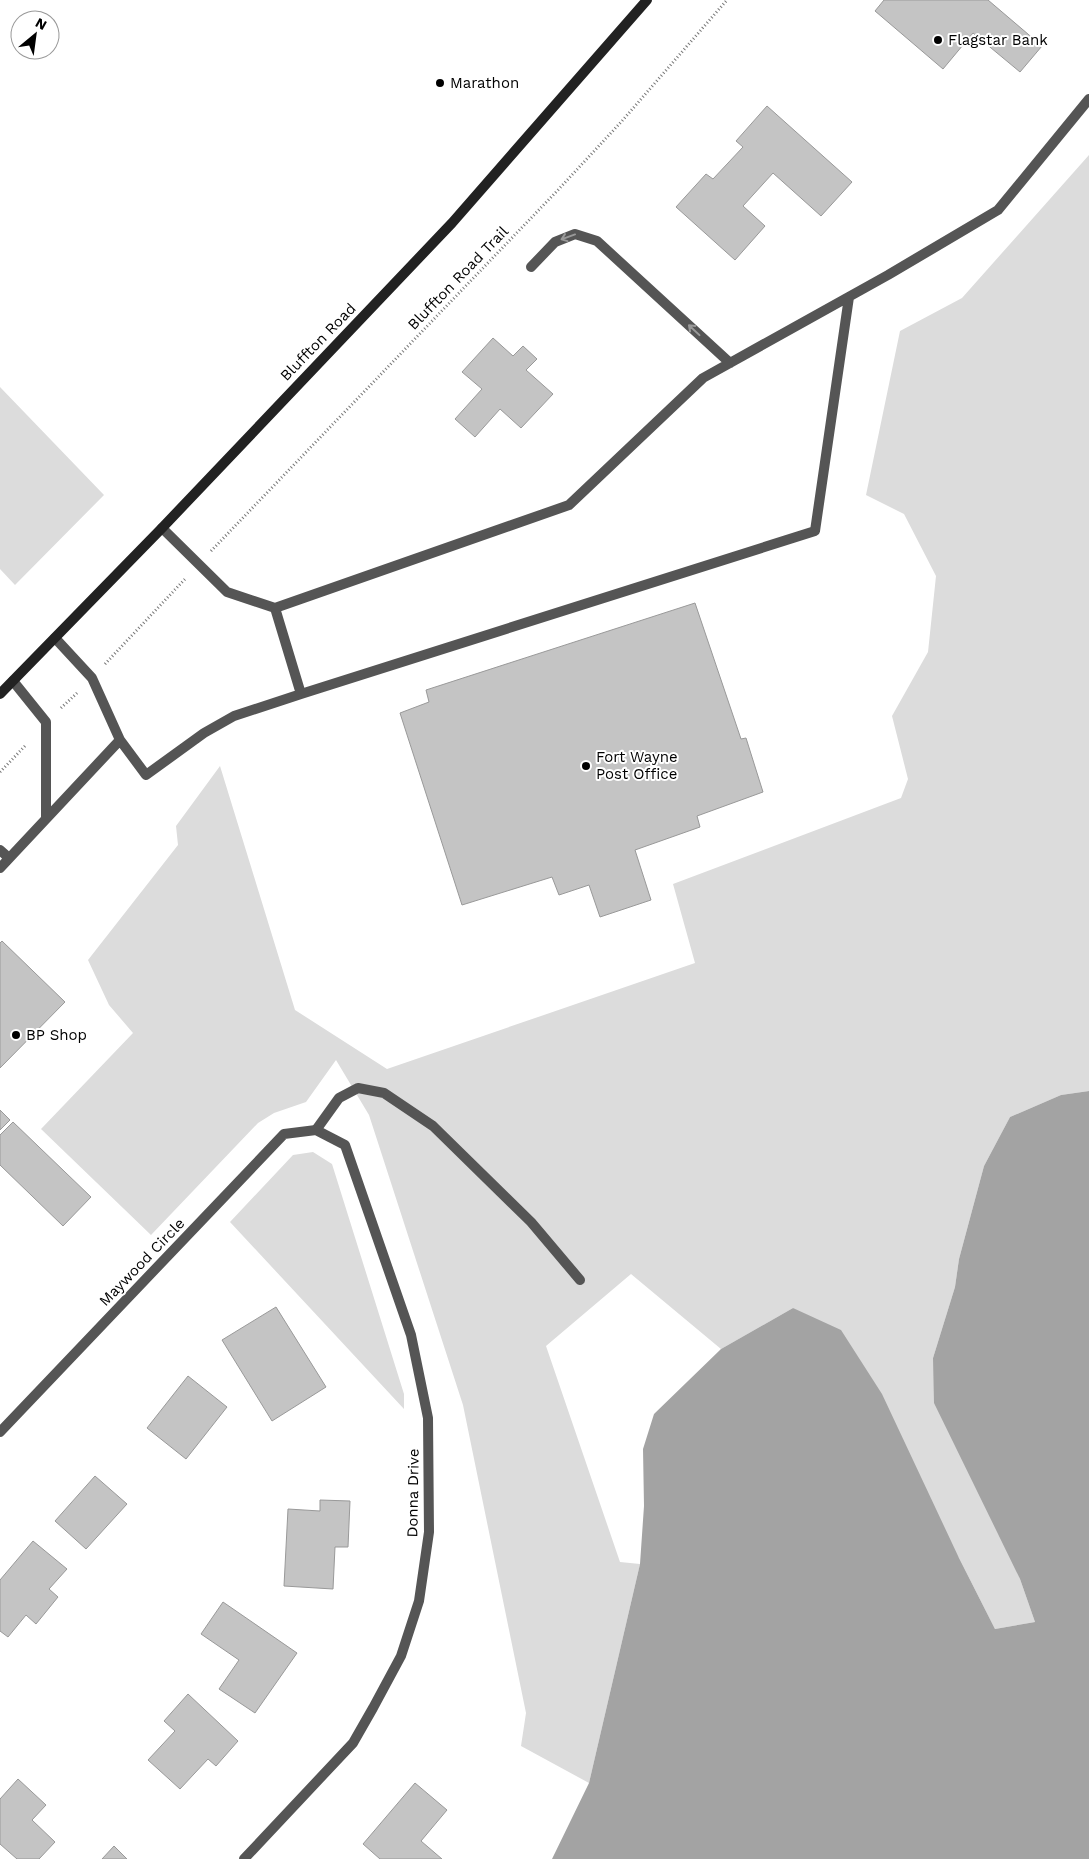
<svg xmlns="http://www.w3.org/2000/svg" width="1089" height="1859" font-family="'Work Sans',sans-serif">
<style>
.green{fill:#dcdcdc}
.water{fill:#a3a3a3}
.building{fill:#c4c4c4;stroke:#999}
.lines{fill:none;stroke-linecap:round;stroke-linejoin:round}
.path{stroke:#777;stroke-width:3;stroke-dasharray:1 2.5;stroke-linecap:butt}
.lane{stroke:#555;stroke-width:10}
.street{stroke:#555;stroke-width:10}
.secondary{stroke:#222;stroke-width:10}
.oneway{stroke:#999}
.poi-dot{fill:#000;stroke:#fff;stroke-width:2}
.labels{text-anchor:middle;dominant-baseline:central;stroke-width:4;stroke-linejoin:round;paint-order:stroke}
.poi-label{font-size:15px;fill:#000;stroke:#fff;text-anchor:start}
.street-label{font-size:15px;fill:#000;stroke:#fff}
</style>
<rect width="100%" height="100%" fill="#fff"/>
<!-- green -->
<path class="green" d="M1089 155V1091L1061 1095 1010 1117 984 1166 959 1259 955 1287 933 1358 1020 1579 1035 1622 995 1629 959 1558 793 1308 721 1349 631 1274 546 1346 620 1562 640 1564 589 1783 521 1746 526 1713 463 1405 369 1115 336 1060 306 1102 274 1113 258 1123 151 1235 41 1129 133 1033 109 1005 88 960 178 845 176 826 220 766 295 1010 387 1069 695 963 673 884 901 798 908 779 892 716 928 652 936 576 904 514 866 495 900 331 962 298Z
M0 387 104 495 15 585 0 569Z
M313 1152 332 1164 404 1394V1409L230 1222 293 1155Z"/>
<!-- water -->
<path class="water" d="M1089 1091V1859H552L589 1783 640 1564 644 1506 643 1449 654 1414 721 1349 793 1308 841 1330 882 1394 959 1558 995 1629 1035 1622 1020 1579 934 1403 933 1358 955 1287 959 1259 984 1166 1010 1117 1061 1095Z"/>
<!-- building -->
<path class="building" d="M884 0H988L1042 46 1020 72 973 33 943 69 875 11Z
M767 106 852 182 821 216 773 173 743 206 765 226 735 260 676 207 706 174 713 179 743 147 736 141Z
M493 338 513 356 523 346 537 359 526 370 553 394 521 428 500 409 475 437 455 419 482 389 462 372Z
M695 603 741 739 746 738 763 792 697 816 700 827 635 850 651 900 600 917 589 885 559 895 552 877 462 905 400 713 429 702 426 690Z
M2 941 65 1002 0 1068V943Z
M0 1110 10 1120 0 1130Z
M13 1122 91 1197 63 1226 0 1165V1135Z
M276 1307 326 1387 272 1421 222 1340Z
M188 1376 227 1407 186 1459 147 1428Z
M95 1476 127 1504 86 1549 55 1521Z
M320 1500 350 1501 348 1547H335L333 1589 284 1586 288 1509 320 1511Z
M33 1541 67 1569 49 1589 58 1597 36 1624 26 1615 8 1637 0 1631V1580Z
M223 1602 297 1653 255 1713 219 1689 239 1660 201 1634Z
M188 1694 238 1741 216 1766 208 1759 180 1789 148 1760 175 1731 164 1721Z
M18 1779 46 1805 32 1820 55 1842 39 1859H17L0 1844V1799Z
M415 1783 447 1810 421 1841 442 1859H380L363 1844Z
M114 1846 127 1859H102Z"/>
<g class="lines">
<!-- path -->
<path class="path" d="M211 551 558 190 622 121 727 0
M105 664 185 579
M61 708 77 693
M0 772 26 745"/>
<!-- lane -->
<path class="lane" d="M531 267 555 242 575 234 597 241 730 363
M275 608 569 505 703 378 888 275 998 210 1089 99
M55 638 92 678 120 740
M13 681 46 722V819
M301 694 815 531 849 297
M0 850 9 858
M0 868 120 740 146 775 204 733 234 716 301 694 275 608 227 592 162 528
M316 1130 339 1098 358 1088 384 1093 433 1126 531 1222 580 1280"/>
<!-- street -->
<path class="street" d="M0 1432 284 1134 316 1130 345 1145 411 1335 428 1418 429 1532 419 1601 401 1656 373 1708 353 1743 244 1859"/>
<!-- secondary -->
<path class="secondary" d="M0 694 162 528 452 223 647 0"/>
</g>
<!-- one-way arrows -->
<defs><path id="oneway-shaft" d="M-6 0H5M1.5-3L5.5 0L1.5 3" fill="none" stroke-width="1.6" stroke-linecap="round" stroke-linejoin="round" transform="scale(1.25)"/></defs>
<g class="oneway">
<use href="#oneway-shaft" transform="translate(568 237) rotate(160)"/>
<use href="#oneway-shaft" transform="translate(694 330) rotate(-137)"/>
</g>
<!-- markers -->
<g class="poi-dot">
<circle cx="938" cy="40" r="5"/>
<circle cx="440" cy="83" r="5"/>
<circle cx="586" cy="766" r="5"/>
<circle cx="16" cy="1035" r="5"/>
</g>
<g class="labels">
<!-- poi labels -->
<g class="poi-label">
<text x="948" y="40">Flagstar Bank</text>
<text x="450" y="83">Marathon</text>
<text x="596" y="757">Fort Wayne<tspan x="596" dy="17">Post Office</tspan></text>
<text x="26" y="1035">BP Shop</text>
</g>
<!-- street labels -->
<g class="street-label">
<text transform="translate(458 278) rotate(-46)">Bluffton Road Trail</text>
<text transform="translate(318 342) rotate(-46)">Bluffton Road</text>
<text transform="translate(142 1262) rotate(-46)">Maywood Circle</text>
<text transform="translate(413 1493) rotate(-89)">Donna Drive</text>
</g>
</g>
<!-- north arrow -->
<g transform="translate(35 35) rotate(29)"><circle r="24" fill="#ffffff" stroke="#999999"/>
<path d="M0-4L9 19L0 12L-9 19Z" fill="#000000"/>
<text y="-8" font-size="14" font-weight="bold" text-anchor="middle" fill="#000000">N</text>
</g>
</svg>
